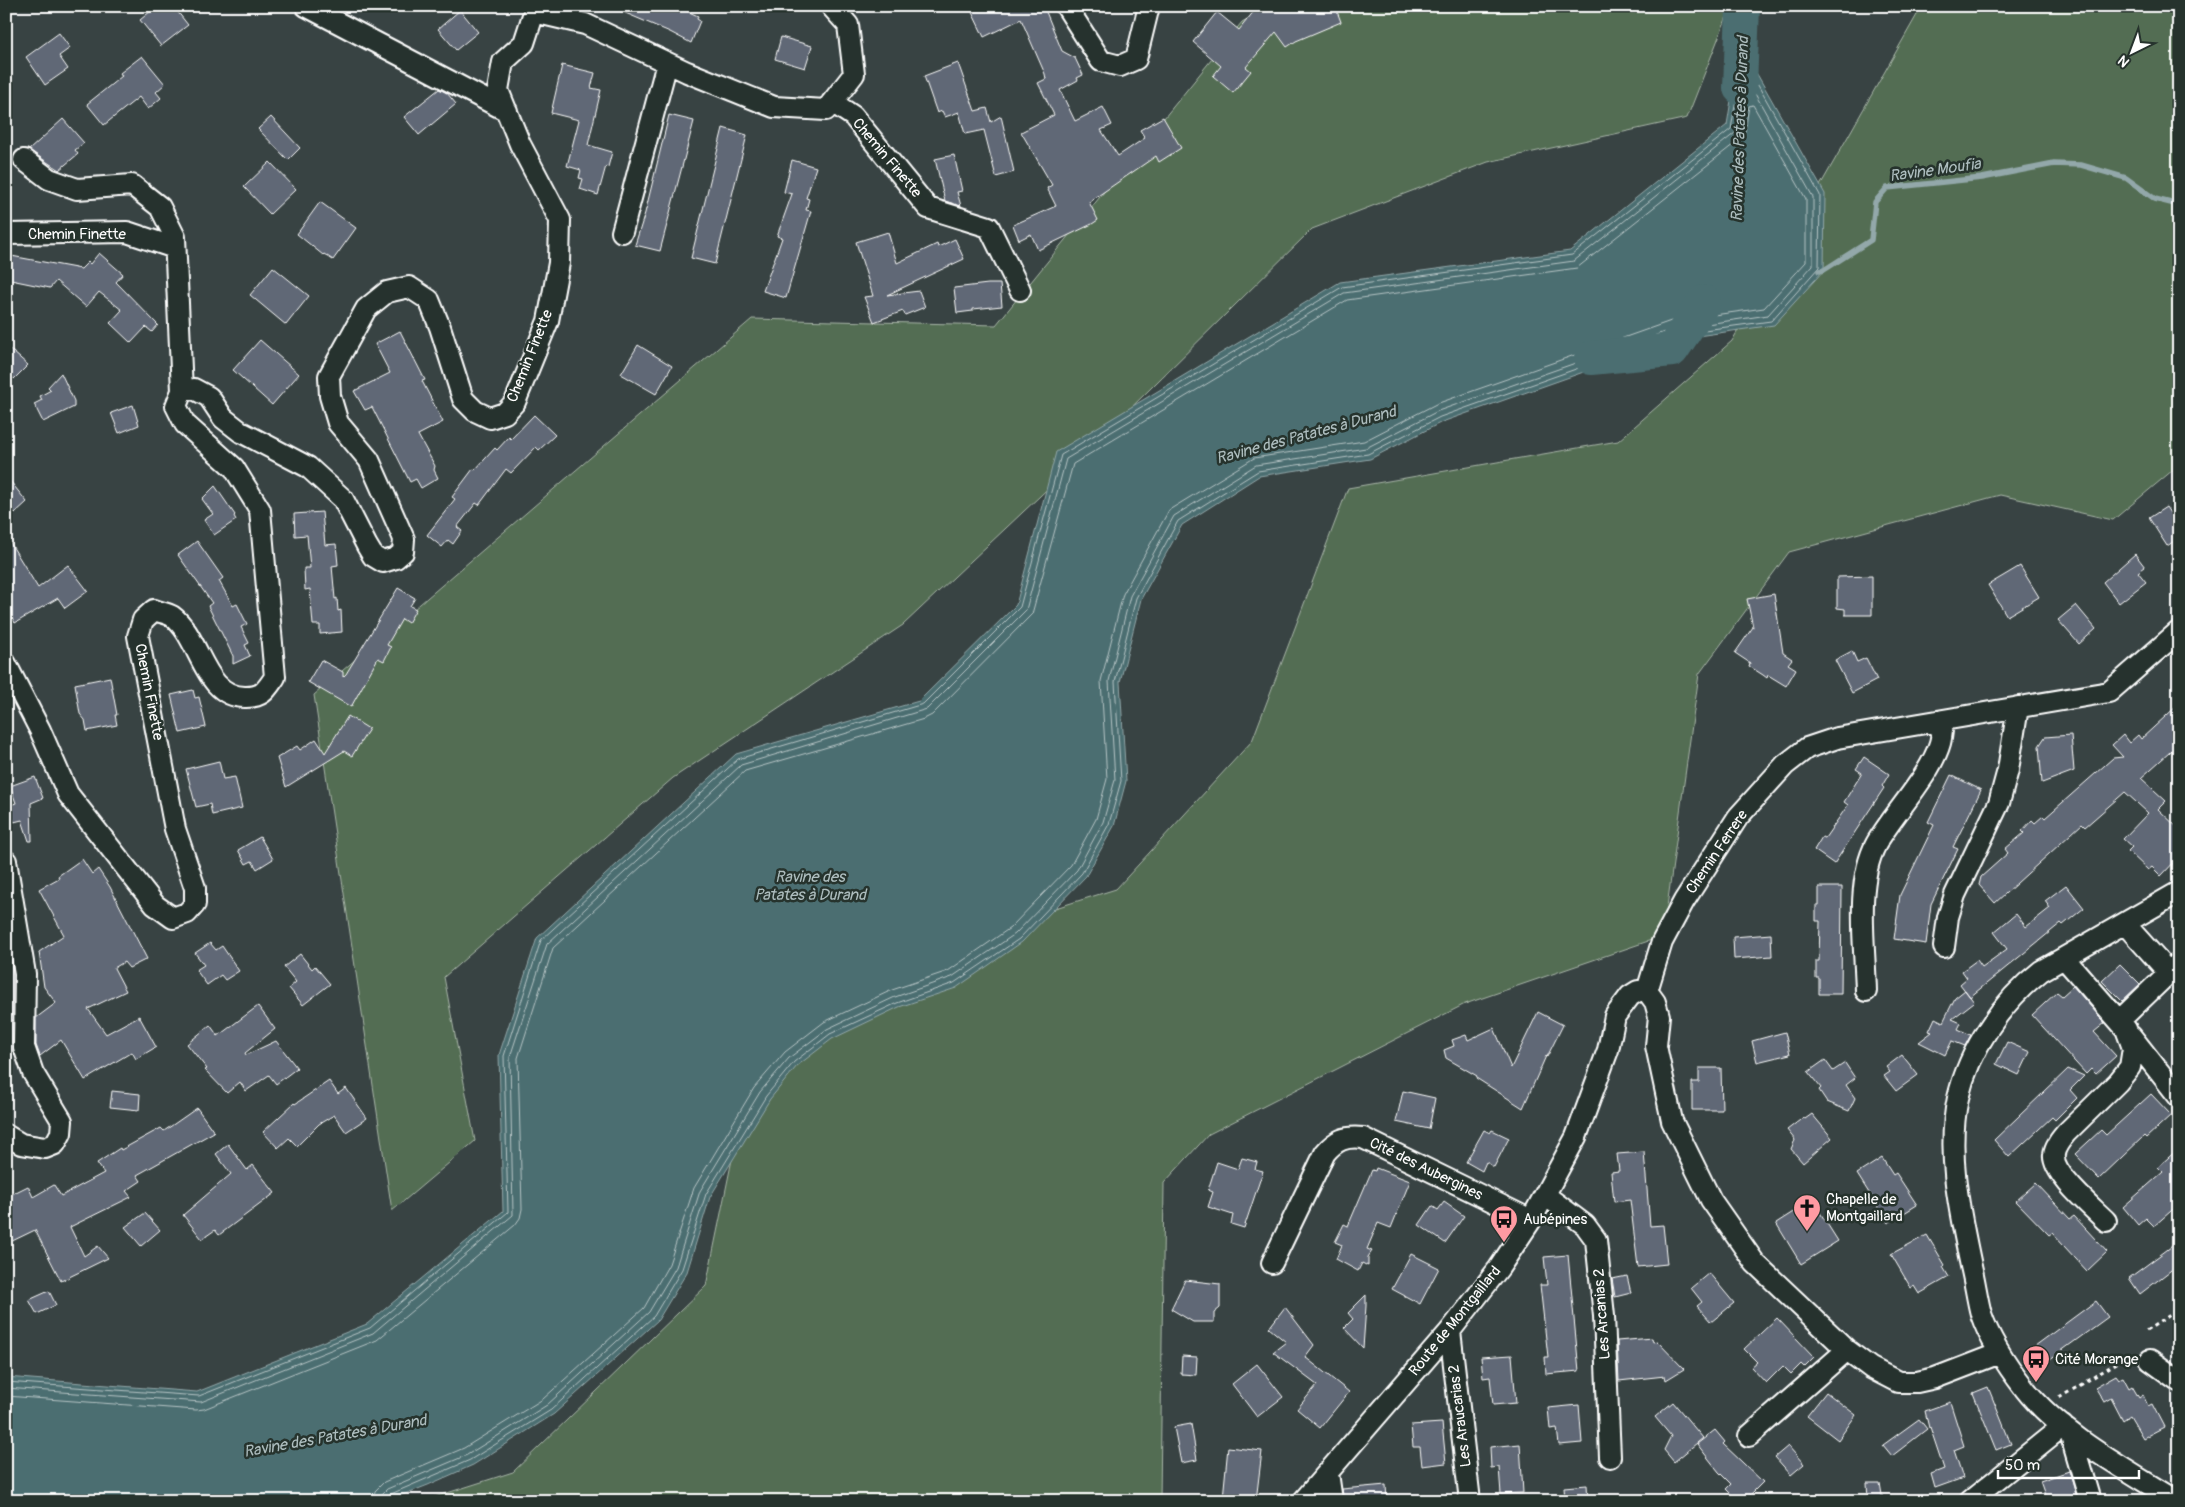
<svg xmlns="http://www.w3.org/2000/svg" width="2185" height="1507" font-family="Pangolin,sans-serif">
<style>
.green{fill:#536d53;stroke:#a9b6a9}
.water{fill:#4b6e71;stroke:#93a8aa}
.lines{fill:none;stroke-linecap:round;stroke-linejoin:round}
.shore{stroke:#b7c5c6;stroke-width:1}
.stream{stroke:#93a8aa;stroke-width:5.5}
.river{stroke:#4b6e71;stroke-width:34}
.building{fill:#616876;stroke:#fff}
.minor-casing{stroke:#fff;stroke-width:24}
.path{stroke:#fff;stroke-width:3;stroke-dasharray:4 4;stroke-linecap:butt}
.minor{stroke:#26332d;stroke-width:20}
.labels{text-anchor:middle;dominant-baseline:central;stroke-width:5;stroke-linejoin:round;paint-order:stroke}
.street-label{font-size:15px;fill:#fff;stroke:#26332d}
.poi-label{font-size:15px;fill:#fff;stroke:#26332d;text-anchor:start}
.water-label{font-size:16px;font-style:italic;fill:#aebebf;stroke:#26332d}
</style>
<rect width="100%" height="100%" fill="#384343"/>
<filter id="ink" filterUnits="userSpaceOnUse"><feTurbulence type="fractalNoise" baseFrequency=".02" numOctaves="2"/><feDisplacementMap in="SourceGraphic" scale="10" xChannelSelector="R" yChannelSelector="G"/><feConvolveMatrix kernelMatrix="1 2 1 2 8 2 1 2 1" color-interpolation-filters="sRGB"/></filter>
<g filter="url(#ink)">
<!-- green -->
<path class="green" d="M1269 6H1731L1687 118 1488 162 1312 229 1074 464 903 625 673 778 444 977 475 1141 392 1211 314 695 752 319 996 325 1242 22Z
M1922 6H2179V465L2113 520 2000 495 1789 552 1699 674 1663 936 1465 1004 1209 1134 1164 1183 1160 1501H422L513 1472 706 1286 765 999 1116 889 1252 741 1348 488 1618 441 1732 341Z"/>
<!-- water -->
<path class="water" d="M1740 44 1825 194 1824 270 1774 325 1677 339 1442 422 1370 459 1259 476 1182 525 1141 599 1120 682 1126 781 1114 826 1086 876 1022 942 956 988 899 1007 832 1039 797 1066 770 1099 710 1197 687 1272 658 1320 554 1414 473 1465 428 1485 387 1501H6V1377L197 1392 367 1324 503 1211 499 1055 537 938 736 754 919 701 1016 605 1056 452 1340 282 1570 251 1727 125Z"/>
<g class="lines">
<!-- shore -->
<path class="shore" d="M6 1382 199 1396 370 1328 508 1212 504 1056 541 940 738 759 923 704 1020 607 1061 455 1342 287 1572 255 1731 129 1742 65 1746 64 1820 195 1819 267 1771 321 1675 334 1440 417 1368 454 1258 471 1178 521 1136 598 1115 682 1121 781 1109 824 1082 873 1019 939 954 983 897 1003 830 1034 794 1062 766 1096 706 1194 682 1269 654 1316 551 1410 470 1460 391 1494 387 1501
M6 1388 201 1402 373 1333 513 1215 510 1057 547 944 741 765 927 709 1026 610 1066 459 1344 293 1574 261 1735 133 1738 127 1745 84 1749 83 1813 197V265L1768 315 1673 329 1438 411 1366 448 1256 465 1174 516 1130 596 1109 681 1115 780 1103 822 1077 870 1015 934 952 977 895 997 827 1029 789 1058 760 1092 700 1191 676 1267 649 1312 547 1405 467 1455 387 1489 382 1494 381 1501
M6 1396 196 1410 204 1409 377 1340 515 1225 520 1218 522 1209 518 1058 553 948 745 771 924 719 932 715 1032 614 1073 464 1347 300 1577 268 1739 140 1745 131 1749 106 1753 105 1806 199V262L1764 308 1671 321 1436 404 1364 441 1254 458 1169 510 1123 594 1101 681 1107 779 1096 819 1071 865 1010 928 948 971 892 990 824 1022 785 1052 754 1088 694 1188 669 1264 644 1308 543 1399 464 1448 384 1482 375 1491 373 1501"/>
<!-- stream -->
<path class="stream" d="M1819 271 1824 270 1871 240 1875 202 1887 188 1982 178 2054 164 2081 165 2126 178 2155 199 2179 205"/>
<!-- river -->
<path class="river" d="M1740 88 1743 6
M1591 358 1672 350 1704 302"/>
</g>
<!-- building -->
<path class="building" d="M157 6H173L188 25 161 46 140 20Z
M609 6H665L674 10 676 6 698 16 697 19 700 21 691 43 670 32Z
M969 6H1046L1044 7 1062 51 1075 58 1083 75 1077 78 1078 80 1060 90 1075 121 1103 107 1112 125 1101 130 1118 156 1145 138 1140 130 1163 117 1181 148 1159 162 1156 156 1089 202 1098 220 1092 224 1038 250 1031 234 1019 240 1013 225 1056 206 1047 188 1052 185 1021 132 1054 115 1038 83 1046 79 1045 74 1021 19 984 37Z
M1258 6H1335L1341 22 1296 41 1287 47 1276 32 1246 67 1251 71 1233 93 1213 76 1221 66 1193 42 1217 12 1239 30Z
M460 10 478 32 456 50 438 29Z
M59 33 70 48 59 56 68 69 45 85 26 57Z
M781 37 812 46 805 68 775 59Z
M142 56 165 84 156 92 161 98 148 109 139 97 104 125 87 104 122 76 120 73Z
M958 63 975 111 987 108 991 122 1001 116 1014 172 996 177 984 130 965 134 959 112 945 117 942 111 937 113 924 76Z
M562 65 595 73 591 88 601 90 588 145 612 152 608 167 606 166 598 195 580 189 583 179 579 178 581 170 567 166 579 120 551 113Z
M439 89 447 93 456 104 419 135 404 117Z
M669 115 694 121 660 251 635 245 645 213Z
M271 117 300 148 288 160 258 129Z
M63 119 84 143 75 150 78 154 59 170 29 150Z
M723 128 747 135 715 264 691 258Z
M954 155 962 191 957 192 961 206 945 201 935 159Z
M792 160 816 167 806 198 809 199 806 210 811 211 786 298 763 291 782 238 777 236 792 194 784 192Z
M270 162 296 189 270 214 244 187Z
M320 202 356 228 333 260 324 254 323 255 297 234Z
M888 232 897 263 937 244 938 247 955 239 964 259 887 295 919 291 925 307 905 315 903 311 874 322 864 297 873 296 856 242Z
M99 253 123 274 116 282 158 325 152 332 146 327 131 343 110 323 122 310 99 292 86 307 56 281 50 288 6 279V255L81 269 88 262 90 264Z
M273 267 309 296 286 325 250 295Z
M988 284H1000L1002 306 973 309V311L957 313 954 288Z
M400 331 425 380 422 381 443 422 418 435 435 466 434 470 438 478 421 488 416 479 410 482 372 407 365 410 354 391 390 373 375 344Z
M260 340 299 374 272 405 233 370Z
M638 345 672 366 656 394 621 374Z
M6 346 28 365 14 379 6 372Z
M61 373 74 401V407L43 422 34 404 42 400 40 396 51 390 48 387Z
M133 405 139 425 119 433 111 413Z
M534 415 555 435 539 450 536 447 511 473 506 469 479 505 476 503 457 527 462 531 453 544 448 540 442 547 427 535 455 499 452 497 473 469 475 470 495 448 497 450 509 437 511 439Z
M6 476 27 502 15 513 6 503Z
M215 486 235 515 234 516 236 520 214 535 204 520 213 514 202 499Z
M2166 507 2179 526V538L2167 546 2149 518Z
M322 512 325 545 336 544 338 565 332 566 335 599 337 598 338 611 341 610 342 632 320 634V625H313L310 589 305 590 304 568H310L307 535 295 536 294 514Z
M6 536 38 588 68 565 88 591 65 608 58 598 15 623 6 608Z
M197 541 223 578 219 581 233 606 237 604 247 624 241 627 249 643 245 645 250 656 233 664V656L208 606 212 603 178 555Z
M2135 554 2145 567 2138 572 2146 582 2119 603 2103 582Z
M2020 566 2039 597 2007 616 1988 585Z
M1872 576V615H1845V609L1837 608V577Z
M398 588 415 598 410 606 416 609 408 623 402 619 387 645 391 647 384 661 378 658 351 707 308 682 321 660 343 672V677L346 674Z
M1774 594 1783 653 1792 659 1788 664 1796 669 1786 686 1768 675 1767 678 1763 675 1749 666 1750 663 1735 653 1753 627 1747 599Z
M2076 605 2096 629 2079 644 2058 620Z
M1852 651 1857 662 1866 658 1877 680 1852 693 1835 660Z
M110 677 117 715H115L117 725 87 731 85 720 80 714 75 684Z
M193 690 195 698 199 697 206 727 180 733 171 695Z
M2179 704V744L2141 778 2166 801 2158 809 2179 829V857L2161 876 2152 867 2148 870 2128 851 2132 847 2123 839 2148 813 2125 792 2085 827 2082 824 1995 903 1979 885 1981 877 2008 853 2005 849 2024 833 2022 831 2032 820 2035 823 2043 816 2045 818 2113 758 2123 757 2112 745 2123 735 2129 743 2138 735 2141 739Z
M348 716 369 729 352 756 344 751 286 787 277 758 297 746 300 750 316 739 325 753Z
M2071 735 2074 771 2042 783 2039 746 2045 737Z
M1864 757 1889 774 1882 786 1884 788 1834 864 1814 850 1822 837 1825 838 1848 805 1844 802 1862 773 1856 769Z
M219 761 223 779 235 777 242 808 212 815 210 804 196 807 186 769Z
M1951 775 1981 790 1953 847 1958 849 1931 904 1926 944 1894 939 1900 895 1934 825 1928 822Z
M35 777 43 798 31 803 32 841H29L22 820 14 822 8 806 16 803 10 786Z
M260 837 273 859 257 869 252 861 246 864 238 850Z
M82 859 92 874 98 869 110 887 147 959 129 968 124 962 114 968 126 991 88 1009 106 1034 139 1016 156 1047 136 1059 132 1052 85 1080 61 1040 40 1056 36 1045V1018L56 1003 44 987 39 952 64 935 39 889 59 878 58 876Z
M2066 885 2084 908 2063 925 2061 923 1970 997 1960 984 1967 978 1962 971 1977 960 1982 967 2007 949 1994 932 2016 914 2026 927 2050 908 2045 901Z
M1819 887H1842L1841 994H1819V978H1816V961H1819L1820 921H1816V905H1819Z
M1771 934 1772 956 1734 959 1733 937Z
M210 943 216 950 222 946 239 971 225 980 221 975 207 985 196 970 204 965 195 953Z
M300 954 312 969 315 966 330 984 303 1005 289 988 296 982 284 967Z
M2120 964 2140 984 2122 1001 2102 981Z
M2073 986 2105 1023 2094 1032 2116 1056 2096 1074 2091 1069 2086 1074 2032 1015 2057 992 2062 996Z
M1965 990 1974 1002 1952 1019 1961 1023 1958 1029 1971 1035 1965 1046 1952 1041 1945 1055 1919 1042 1932 1032 1929 1031 1935 1018 1943 1022 1955 998Z
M258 1006 275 1029 245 1053 246 1055 276 1041 297 1068 276 1084 269 1075 246 1091 240 1082 227 1093 205 1070 207 1069 187 1044 210 1025 218 1036Z
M1538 1012 1563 1025 1547 1057 1546 1056 1523 1108 1476 1078 1477 1076 1446 1058 1444 1050 1454 1046 1452 1040 1466 1035 1468 1040 1494 1028 1511 1068Z
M1785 1032 1790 1054 1757 1062 1752 1041Z
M2007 1042 2030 1052 2019 1075 1996 1064Z
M1902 1055 1918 1075 1896 1091 1884 1076 1890 1072 1886 1067Z
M1825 1060 1833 1071 1845 1063 1855 1078 1846 1085 1855 1098 1849 1111 1827 1102 1819 1090 1821 1088 1808 1072Z
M1699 1068H1721L1722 1110H1692V1082H1699Z
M2068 1069 2084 1076 2070 1090 2077 1098 2055 1120 2052 1117 2009 1157 1994 1140Z
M329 1081 338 1094 346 1088 367 1118 346 1132 334 1115 319 1124 297 1146 289 1138 278 1148 263 1132 294 1103 295 1104Z
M112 1091 140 1094 139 1110 110 1107Z
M1403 1091 1435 1098 1429 1129 1396 1122Z
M2151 1094 2171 1115 2146 1138 2144 1136 2099 1179 2075 1154 2101 1130 2106 1135Z
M197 1108 214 1132 137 1175 141 1181 126 1191 131 1197 70 1227 84 1256 98 1246 108 1258 61 1281 35 1230 6 1244V1197L28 1186 33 1197 54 1185 61 1196 104 1173 97 1163 120 1148 121 1150 161 1128 164 1131Z
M1812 1114 1832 1138 1803 1163 1791 1149 1795 1140 1787 1130 1804 1117 1805 1119Z
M1484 1130 1490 1133 1492 1130 1509 1138 1494 1167 1486 1162 1482 1171 1466 1162Z
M228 1144 247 1170 253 1165 275 1193 219 1235 215 1230 202 1239 183 1215 231 1174 216 1154Z
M2179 1148V1204L2154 1226 2146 1218 2138 1225 2123 1207 2163 1172 2158 1167Z
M1644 1152 1650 1226 1663 1225 1667 1264 1638 1267 1630 1200 1614 1202 1611 1172 1619 1171 1617 1154Z
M1242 1158 1257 1162 1255 1169 1263 1171 1244 1228 1231 1224 1233 1215 1208 1207 1213 1192 1208 1190 1217 1162 1238 1169Z
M1882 1158 1893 1175 1896 1173 1917 1205 1888 1223 1857 1174Z
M1376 1168 1410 1181 1391 1228 1378 1223 1367 1249 1372 1251 1368 1257V1266L1362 1263 1358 1271 1336 1259 1342 1245 1335 1242 1344 1224 1348 1226 1372 1170 1375 1171Z
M2036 1183 2070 1219 2074 1216 2107 1252 2087 1271 2052 1233 2049 1235 2016 1201Z
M1812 1200 1838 1241 1801 1264 1776 1223Z
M1444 1202 1464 1216 1445 1243 1419 1225 1432 1206 1438 1210Z
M145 1213 160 1230 141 1246 125 1227Z
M1927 1235 1945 1265 1943 1267 1949 1277 1919 1294 1914 1286 1911 1288 1891 1254Z
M2179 1241V1264L2140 1294 2129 1278Z
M1411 1254 1439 1268 1420 1304 1392 1289Z
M1568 1255 1579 1371 1546 1374 1545 1357H1548L1540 1285H1547L1544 1257Z
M1709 1273 1734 1303 1711 1322 1697 1306 1702 1302 1691 1288Z
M1627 1276 1631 1293 1615 1297 1612 1279Z
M1185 1280 1220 1284V1308L1214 1313V1322H1193L1171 1309Z
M49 1291 56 1305 37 1314 29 1300Z
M1366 1295V1306L1363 1348 1344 1328 1353 1319 1348 1313Z
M2096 1301 2108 1317 2046 1362 2035 1346Z
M1285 1307 1314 1345 1305 1357 1349 1392 1320 1428 1297 1409 1317 1385 1273 1352 1286 1342 1269 1328Z
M1777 1318 1814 1357 1804 1367 1801 1364 1791 1374 1783 1366 1766 1383 1751 1367 1757 1362 1744 1349Z
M1652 1338 1653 1342 1657 1341 1684 1369 1666 1380 1665 1376 1619 1381 1617 1341Z
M1512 1355 1516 1403 1493 1405 1490 1377 1483 1378 1481 1357Z
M1182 1356 1197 1357 1196 1375 1181 1374Z
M1257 1364 1283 1397 1257 1417 1232 1384Z
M2116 1375 2119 1379 2123 1377 2129 1388 2132 1386 2139 1398 2143 1395 2148 1406 2152 1404 2164 1427 2143 1438 2130 1416 2123 1421 2111 1398 2104 1402 2095 1387Z
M1988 1387 2011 1444 1996 1450 1973 1393Z
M1826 1392 1856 1415 1838 1440 1807 1416Z
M1673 1402 1703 1438 1674 1462 1664 1450 1671 1436 1655 1417Z
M1950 1402 1964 1446 1954 1450 1963 1478 1935 1488 1931 1474 1944 1469 1930 1427 1929 1428 1925 1411Z
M1579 1405 1582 1443 1559 1445 1557 1428 1550 1429 1548 1408Z
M1919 1419 1927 1429 1892 1456 1883 1445Z
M1442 1423 1446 1463 1422 1466 1420 1447H1413L1411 1425Z
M1191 1424 1197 1460 1181 1463 1174 1427Z
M1715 1430 1725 1442 1723 1444 1763 1482 1744 1501H1738L1726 1489 1731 1484 1719 1472 1697 1444Z
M1520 1444 1523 1493 1501 1494 1499 1467 1491 1468 1490 1447Z
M1788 1446 1804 1464 1791 1475 1775 1457Z
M1228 1447 1262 1451 1256 1501 1223 1498Z
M2069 1471 2078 1501H2047L2040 1481Z
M1867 1483H1880L1883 1501H1868Z
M1386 1485 1387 1501H1344L1342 1489Z
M1587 1485 1588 1501H1565L1564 1487Z"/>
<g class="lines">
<!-- minor casing -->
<g class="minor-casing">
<path id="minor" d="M306 6 507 111
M1066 6 1101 61 1120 66 1136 59 1149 6
M534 12 585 24 687 72 774 107 826 110 854 74 848 25 831 6
M832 102 853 116 928 208 989 227 1020 290
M24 160 49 179 77 189 132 185 160 207 175 237 182 391
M622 232 667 63
M6 234 127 232 175 248
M6 664 40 730 68 794 155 905 173 918 187 913 195 904V888L175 829 138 636 143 620 154 610C159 612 167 613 172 616 201 637 203 698 246 697 263 697 266 690 275 677L260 510 234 468 185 424 176 406 182 391 194 389 209 397 223 418 241 432 308 467 343 499 367 546 373 556 383 562 396 558 403 552 404 539 369 460 338 423 330 396 329 376 366 309 387 292 409 287 429 300 440 327 463 399 475 411 490 418 505 413 515 402 548 321 559 263 560 220 520 144 498 90 503 62 524 43 536 6
M6 861 25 974 24 1047 33 1073 62 1121 61 1133 55 1144 45 1148 21 1144 6 1135
M2125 924 2169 973
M1944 947 1948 917 1955 895 1999 803 2008 770 2018 707
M2064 958 2126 1029 2133 1048 2130 1067 2118 1082 2066 1133C2061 1139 2055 1146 2054 1154 2051 1173 2092 1207 2106 1221
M1647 991 1662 942 1684 901 1738 817 1785 765 1807 748 1837 738 2109 692 2179 631
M1866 991C1865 947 1855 883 1876 844 1893 814 1931 775 1940 743 1942 736 1942 728 1943 720
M2119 1021 2179 963
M2131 1036 2179 1097
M1545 1195 1585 1225 1596 1240 1604 1316 1610 1457
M1272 1263 1325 1153C1336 1140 1345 1136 1363 1138L1531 1220
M1450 1331 1470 1501
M2150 1360 2179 1381
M2070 1433 2090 1501
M1749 1436 1847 1350
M1328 1473 1332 1501
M1303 1501 1450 1331 1499 1268 1531 1220 1576 1137 1608 1050 1615 1016 1630 996 1638 991H1647L1655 1002 1659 1016 1656 1046 1672 1121 1711 1200 1755 1263 1847 1350 1871 1368 1898 1382H1917L1935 1378 2000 1353
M1970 1501 2063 1426
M2176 1501C2127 1470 2061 1435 2025 1389 2008 1367 1990 1341 1981 1314 1977 1299 1975 1282 1971 1266 1960 1213 1946 1153 1958 1098 1969 1050 2002 1001 2041 971L2179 892"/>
</g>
<!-- path -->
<path class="path" d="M2146 1331 2179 1309
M2059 1398 2128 1356"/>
<!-- minor -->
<use href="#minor" class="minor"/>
</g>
</g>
<!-- icons -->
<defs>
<g id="church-pin" transform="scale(1.4375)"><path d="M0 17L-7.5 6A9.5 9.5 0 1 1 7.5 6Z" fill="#ff9aa2" stroke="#26332d"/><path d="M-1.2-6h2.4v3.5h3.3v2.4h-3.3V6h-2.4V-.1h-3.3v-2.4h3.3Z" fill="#111"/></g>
<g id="bus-pin" transform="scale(1.4375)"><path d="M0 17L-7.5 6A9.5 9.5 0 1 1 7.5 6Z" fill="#ff9aa2" stroke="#26332d"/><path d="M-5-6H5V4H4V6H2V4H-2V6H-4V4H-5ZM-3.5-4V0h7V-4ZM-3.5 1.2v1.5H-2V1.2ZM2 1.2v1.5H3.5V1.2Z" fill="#111"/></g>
</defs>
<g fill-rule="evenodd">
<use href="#church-pin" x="1807" y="1208"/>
<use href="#bus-pin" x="1504" y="1219"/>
<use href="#bus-pin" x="2036" y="1359"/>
</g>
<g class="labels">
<!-- street labels -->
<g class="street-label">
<text transform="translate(887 158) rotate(50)">Chemin Finette</text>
<text x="77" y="234">Chemin Finette</text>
<text transform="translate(530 356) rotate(-68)">Chemin Finette</text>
<text transform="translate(149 692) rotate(79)">Chemin Finette</text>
<text transform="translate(1717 852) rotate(-56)">Chemin Ferrere</text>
<text transform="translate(1426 1169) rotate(26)">Cité des Aubergines</text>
<text transform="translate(1602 1314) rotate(-94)">Les Arcanias 2</text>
<text transform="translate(1455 1321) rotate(-51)">Route de Montgaillard</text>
<text transform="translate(1460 1416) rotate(-97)">Les Araucarias 2</text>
</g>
<!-- poi labels -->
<g class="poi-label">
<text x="1826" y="1199">Chapelle de<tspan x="1826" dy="17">Montgaillard</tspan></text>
<text x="1523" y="1219">Aubépines</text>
<text x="2055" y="1359">Cité Morange</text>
</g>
<!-- water labels -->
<g class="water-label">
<text transform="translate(1740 129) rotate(-88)">Ravine des Patates à Durand</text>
<text transform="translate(1935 170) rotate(-8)">Ravine Moufia</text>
<text transform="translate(1306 435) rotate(-15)">Ravine des Patates à Durand</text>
<text x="810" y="877">Ravine des<tspan x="810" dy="18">Patates à Durand</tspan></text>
<text transform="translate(335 1436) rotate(-10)">Ravine des Patates à Durand</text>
</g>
</g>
<!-- margin -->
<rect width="2185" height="1507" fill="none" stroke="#26332d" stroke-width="25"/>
<rect x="12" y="12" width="2160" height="1482" fill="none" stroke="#fff" stroke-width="2" filter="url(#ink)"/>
<!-- north arrow -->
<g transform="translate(2132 52) rotate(222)" stroke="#26332d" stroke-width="4" paint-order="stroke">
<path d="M0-4L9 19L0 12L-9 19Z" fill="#ffffff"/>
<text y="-8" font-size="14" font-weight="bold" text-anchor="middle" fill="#ffffff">N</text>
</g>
<!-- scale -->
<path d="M1998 1470v8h141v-8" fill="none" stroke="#ffffff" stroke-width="2.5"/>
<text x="2005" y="1470" font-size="15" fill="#ffffff" stroke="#26332d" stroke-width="4" paint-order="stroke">50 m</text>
</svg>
